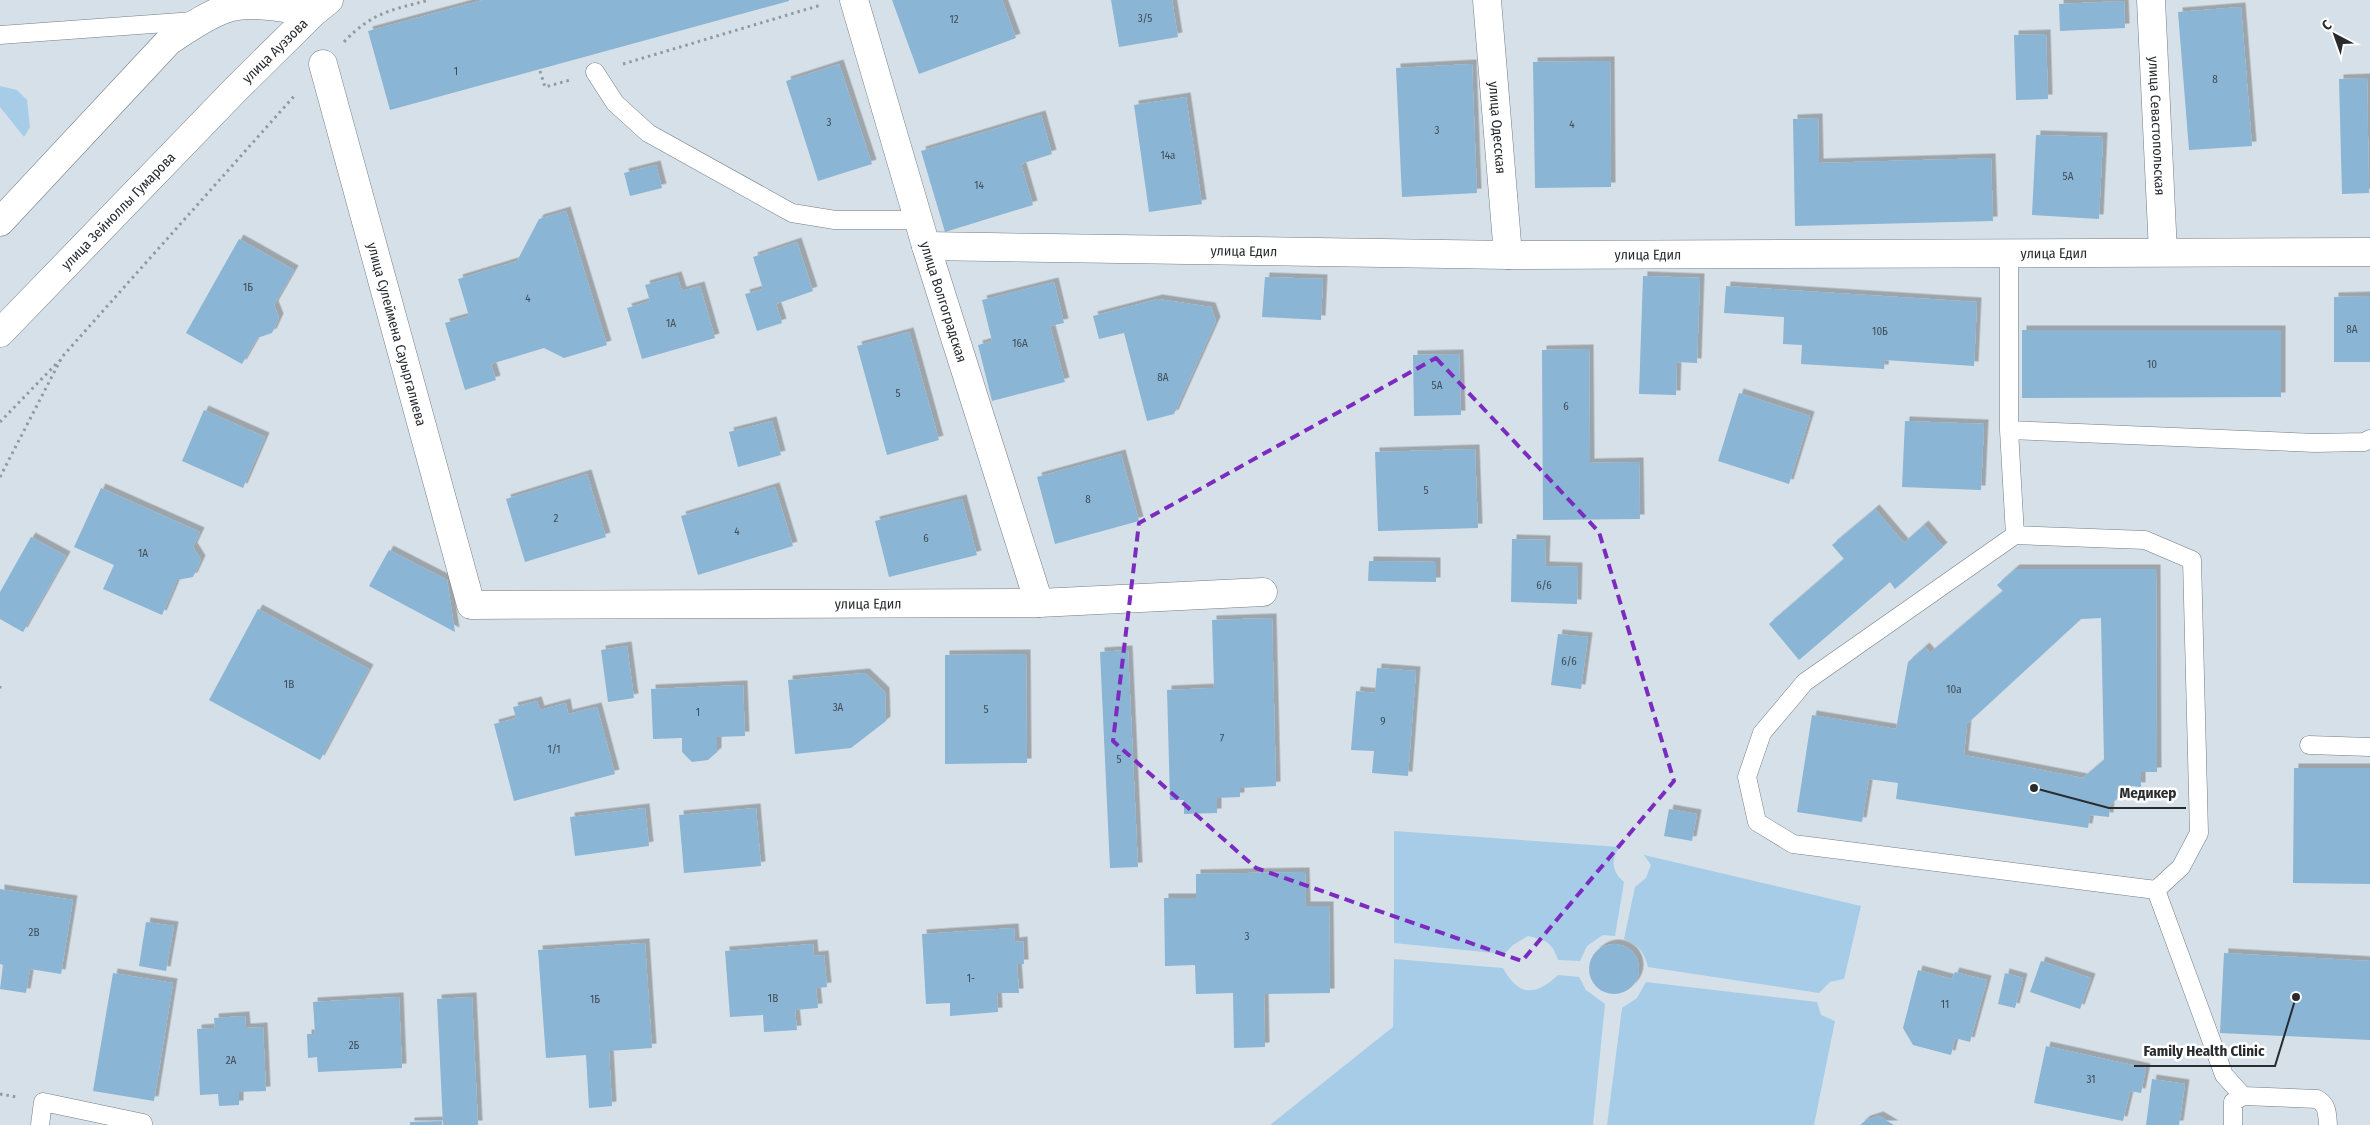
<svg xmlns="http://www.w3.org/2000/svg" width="2370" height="1125" font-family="'Fira Sans Condensed',sans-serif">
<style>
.green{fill:#a7cce8}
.building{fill:#8ab5d5;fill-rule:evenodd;filter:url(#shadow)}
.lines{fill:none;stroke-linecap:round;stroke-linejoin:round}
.lane-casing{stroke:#747d84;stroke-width:19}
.street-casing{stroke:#747d84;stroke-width:29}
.primary-casing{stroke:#747d84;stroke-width:29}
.path{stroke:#929aa0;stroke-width:3;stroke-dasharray:2.5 4;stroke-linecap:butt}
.lane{stroke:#fff;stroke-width:18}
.street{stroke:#fff;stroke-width:28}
.primary{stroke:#fff;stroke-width:28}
.marked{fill:none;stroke:#7b2cbf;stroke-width:4;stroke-dasharray:10 6;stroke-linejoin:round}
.labels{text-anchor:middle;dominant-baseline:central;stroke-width:5;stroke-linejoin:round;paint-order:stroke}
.number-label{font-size:11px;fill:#404e58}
.street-label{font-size:14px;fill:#282c2f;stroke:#fff}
.leader{fill:none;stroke:#282c2f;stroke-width:2}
.callout-dot{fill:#282c2f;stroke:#fff;stroke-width:2}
.callout-label{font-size:15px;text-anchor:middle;font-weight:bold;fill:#282c2f;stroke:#fff;stroke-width:5;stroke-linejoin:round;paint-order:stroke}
</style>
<defs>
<filter id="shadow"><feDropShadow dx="4.5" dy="-4.5" stdDeviation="0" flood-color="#0004"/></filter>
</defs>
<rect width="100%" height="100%" fill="#d6e0e8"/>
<!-- green -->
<path class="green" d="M0 86 17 90 27 100 30 127 24 137 0 107Z
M1394 831 1620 847C1610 859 1612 872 1624 882L1615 936 1603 935 1587 946 1580 961 1558 960C1552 942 1546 940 1528 936L1513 945 1504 954 1394 943Z
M1644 855 1861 906 1844 979 1830 982 1819 993 1648 967C1644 951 1638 945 1624 939L1635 887 1646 878 1651 865Z
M1394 959 1503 968C1518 996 1535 997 1558 975L1579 977 1586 990 1605 1004 1593 1125H1270L1393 1027Z
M1646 982 1817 1002 1821 1015 1835 1021 1814 1125H1607L1622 1008 1637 998Z"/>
<!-- building -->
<path class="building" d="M483 0H789V1L390 110 368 31Z
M892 0H1002L1016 38 919 74Z
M1111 0H1172L1178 37 1119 47Z
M2124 1 2125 28 2060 31 2059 4Z
M2241 7 2252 146 2189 150 2178 12Z
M2046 34 2048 99 2016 100 2014 35Z
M1610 61 1611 187 1535 188 1533 62Z
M839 64 872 164 818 181 786 81Z
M1472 64 1477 193 1402 197 1396 68Z
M2367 78 2369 193 2342 194 2339 79Z
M1186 97 1202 204 1149 212 1134 105Z
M1041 115 1052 154 1021 164 1033 205 945 232 921 151Z
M1818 118 1819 163 1991 158 1993 221 1795 226 1793 119Z
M2036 135 2103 137 2099 219 2032 215Z
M656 165 662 188 630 196 624 173Z
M566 211 607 345 564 358 544 348 491 364 496 380 465 390 445 323 469 316 458 279 517 261 539 219Z
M239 239 294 270 274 305 279 318 272 333 257 338 242 364 186 333Z
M797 242 813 291 776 304 782 323 757 331 745 294 763 289 753 257Z
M677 276 682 291 700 286 715 338 642 359 627 308 650 301 645 285Z
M1643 276 1700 278 1697 363 1677 362 1676 395 1639 394Z
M1265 277 1323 279 1321 320 1262 317Z
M1054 282 1064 323 1050 326 1065 382 992 401 978 345 992 341 982 300Z
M1726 286 1977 302 1974 366 1885 360 1884 369 1801 364 1802 345 1783 344 1784 317 1724 313Z
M2370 296V362H2334V297Z
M1158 299 1211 307 1216 321 1174 414 1147 421 1124 333 1099 339 1093 316Z
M2022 330H2281V397L2022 398Z
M909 332 939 440 887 455 857 346Z
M1589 349 1590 463 1639 462 1640 519 1543 520 1542 350Z
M1459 354 1461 415 1414 416 1413 355Z
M1739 393 1810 416 1789 484 1718 461Z
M204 410 265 437 243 488 182 461Z
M772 421 781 455 738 467 729 432Z
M1905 421 1984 424 1981 490 1902 487Z
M1475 449 1478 528 1378 531 1375 452Z
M1121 454 1139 521 1055 544 1037 477Z
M587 474 606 537 525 562 506 499Z
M775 487 793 546 698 575 681 516Z
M101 488 200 532 193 547 201 560 193 577 177 580 162 615 103 589 114 565 74 547Z
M962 499 977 555 889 577 875 521Z
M1875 509 1904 543 1924 525 1943 547 1895 589 1890 582 1799 660 1769 624 1844 559 1832 545Z
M31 537 66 556 23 632 0 619V592Z
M1512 539 1546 540 1545 566 1578 567 1577 604 1511 602Z
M389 550 447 580 455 632 369 586Z
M1369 561 1436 562V582L1368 581Z
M2015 569H2156L2157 772H2141V787L2132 786 2110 805 2109 817 2090 815 2088 828 1896 799 1898 783 1869 779 1862 822 1797 812 1812 715 1896 729 1908 662 1925 647 1930 653 2003 591 1997 585ZM2101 618 2104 760 2083 778 1964 755 1967 724 2081 619Z
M258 609 369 669 320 760 209 700Z
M1272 618 1276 786 1240 788V797L1217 798V813L1184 814V800H1170L1167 690 1214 688 1212 620Z
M1558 634 1588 637 1581 689 1551 685Z
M627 646 634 698 608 702 601 650Z
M1128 650 1138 867 1110 868 1100 652Z
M1026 654 1027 763 945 764V655Z
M1377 668 1416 671 1408 776 1372 773 1374 751 1351 750 1356 691 1375 693Z
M865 673 885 692 886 721 851 748 795 754 788 680Z
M743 685 745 736 717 737V752L708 760 692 762 682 752V738L653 739 651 689Z
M537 701 540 710 566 703 568 714 597 707 615 774 514 801 494 724 516 718 513 707Z
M2294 768H2370V884L2293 883Z
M645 808 649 846 575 856 570 817Z
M756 808 761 866 684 873 679 815Z
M1669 809 1697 814 1692 841 1664 836Z
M1305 872 1306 906H1329L1330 993 1264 994 1265 1047 1234 1048 1233 993 1196 994 1195 965 1165 966 1164 898H1196V874Z
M0 889 73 900 61 974 30 969 26 993 0 989 3 965 0 964Z
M146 922 174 926 166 971 139 966Z
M1014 928 1015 942 1023 941 1024 964H1017L1019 993H997L998 1012 950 1016V1003L926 1004 922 934Z
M645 943 652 1048 609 1051 612 1106 589 1108 586 1055 546 1058 538 950Z
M813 944 814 956 824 955 827 987 816 988 818 1008 795 1010 797 1030 764 1032 763 1015 730 1017 725 951Z
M1589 969a25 25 0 1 1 50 0a25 25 0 1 1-50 0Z
M2224 953 2370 961V1040L2220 1033Z
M2041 961 2091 978 2080 1009 2030 992Z
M1918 970 1952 979 1955 972 1987 980 1970 1042 1955 1038 1951 1055 1913 1045 1903 1028Z
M113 973 173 983 154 1101 93 1091Z
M2005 973 2023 978 2015 1008 1998 1004Z
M399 997 402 1068 318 1072 317 1057 308 1058 307 1034H315L313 1002Z
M472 997 478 1125H443L437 999Z
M245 1016 246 1028 263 1027 266 1091 239 1092V1105L219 1106 218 1094 200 1095 197 1029 215 1028 214 1018Z
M2046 1046 2146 1068 2141 1093 2130 1091 2123 1121 2034 1103Z
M2152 1079 2185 1084 2179 1125H2146Z
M1879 1116 1894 1125H1860L1866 1120Z
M442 1121V1125H410V1122Z"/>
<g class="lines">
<!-- lane casing -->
<g class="lane-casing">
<path id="lane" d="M0 35 194 21
M595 72 615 103 648 133 792 213 835 220H919
M2009 253V430L2315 443 2364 442 2370 439
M2009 430 2015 535
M2015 535 2145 540 2192 560 2199 833 2181 867 2156 890 1793 844 1757 822 1747 777 1762 733 1805 682Z
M2309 745 2370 747
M2156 890 2224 1075 2243 1096 2317 1099C2328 1105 2327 1114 2328 1125
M40 1125 43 1102 143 1123
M2233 1125V1102L2243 1096"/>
</g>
<!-- street casing -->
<g class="street-casing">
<g id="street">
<path id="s1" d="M854 0 926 246 1039 603"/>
<path id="s2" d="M1487 0 1508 255"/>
<path id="s3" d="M2151 0 2163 252"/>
<path id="s4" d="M323 64 471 605 1039 603 1263 592"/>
<path d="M0 222 169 41C186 30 205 16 225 9 252 0 287 9 314 12"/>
<path id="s5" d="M926 246 1508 255 2370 252"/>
</g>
</g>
<!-- primary casing -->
<g class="primary-casing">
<g id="primary">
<path id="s6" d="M0 333 236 89 314 12 329 0"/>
</g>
</g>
<!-- path -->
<path class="path" d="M344 42C372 12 392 10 429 0
M623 64 821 5
M540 71 545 87 570 80
M0 422 59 361
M0 477 62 357 296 94
M0 686V691
M0 1094 17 1097"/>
<!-- lane -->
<use href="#lane" class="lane"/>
<!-- street -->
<use href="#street" class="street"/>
<!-- primary -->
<use href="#primary" class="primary"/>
</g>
<!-- marked area -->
<path class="marked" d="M1436 358 1599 532 1674 781 1522 961 1256 868 1113 741 1139 523Z"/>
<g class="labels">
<!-- number labels -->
<g class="number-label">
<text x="1145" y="18">3/5</text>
<text x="954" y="19">12</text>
<text x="456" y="71">1</text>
<text x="2215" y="79">8</text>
<text x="829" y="122">3</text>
<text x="1572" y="124">4</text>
<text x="1437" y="130">3</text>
<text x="1168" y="155">14а</text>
<text x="2068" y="176">5А</text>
<text x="979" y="185">14</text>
<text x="248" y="287">1Б</text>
<text x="528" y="298">4</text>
<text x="671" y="323">1А</text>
<text x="2352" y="329">8А</text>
<text x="1880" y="331">10Б</text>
<text x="1020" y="343">16А</text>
<text x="2152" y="364">10</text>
<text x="1163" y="377">8А</text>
<text x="1437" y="385">5А</text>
<text x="898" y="393">5</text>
<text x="1566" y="406">6</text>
<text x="1426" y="490">5</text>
<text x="1088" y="499">8</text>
<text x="556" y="518">2</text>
<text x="737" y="531">4</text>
<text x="926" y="538">6</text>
<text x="143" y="553">1А</text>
<text x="1544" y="585">6/6</text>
<text x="1569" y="661">6/6</text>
<text x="289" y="684">1В</text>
<text x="1954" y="689">10а</text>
<text x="838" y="707">3А</text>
<text x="986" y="709">5</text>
<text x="698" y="712">1</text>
<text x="1383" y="721">9</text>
<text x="1222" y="738">7</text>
<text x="554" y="749">1/1</text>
<text x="1119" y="759">5</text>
<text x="34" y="932">2В</text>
<text x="1247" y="936">3</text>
<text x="971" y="978">1-</text>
<text x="773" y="998">1В</text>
<text x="595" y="999">1Б</text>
<text x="1945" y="1004">11</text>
<text x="354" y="1045">2Б</text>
<text x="231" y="1060">2А</text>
<text x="2091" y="1079">31</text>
</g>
<!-- street labels -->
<g class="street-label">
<text stroke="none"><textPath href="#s6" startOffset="394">улица Ауэзова</textPath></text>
<text stroke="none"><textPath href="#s3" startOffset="126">улица Севастопольская</textPath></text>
<text stroke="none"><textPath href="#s2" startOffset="128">улица Одесская</textPath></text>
<text stroke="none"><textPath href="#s6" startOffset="170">улица Зейноллы Гумарова</textPath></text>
<text stroke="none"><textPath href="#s5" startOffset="318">улица Едил</textPath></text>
<text stroke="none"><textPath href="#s5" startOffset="1128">улица Едил</textPath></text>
<text stroke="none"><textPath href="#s5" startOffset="722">улица Едил</textPath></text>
<text stroke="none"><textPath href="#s1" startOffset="315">улица Волгоградская</textPath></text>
<text stroke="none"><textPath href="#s4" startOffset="280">улица Сулеймена Сауыргалиева</textPath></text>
<text stroke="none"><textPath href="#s4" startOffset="958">улица Едил</textPath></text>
</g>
</g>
<!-- callouts -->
<path class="leader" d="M2034 788L2109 808H2186M2296 997L2275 1066H2134"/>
<g class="callout-dot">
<circle cx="2034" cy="788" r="5"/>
<circle cx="2296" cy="997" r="5"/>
</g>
<g class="callout-label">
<text x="2148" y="798">Медикер</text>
<text x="2204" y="1056">Family Health Clinic</text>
</g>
<!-- north arrow -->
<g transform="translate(2335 35) rotate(319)" stroke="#ffffff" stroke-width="4" paint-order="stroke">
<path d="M0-4L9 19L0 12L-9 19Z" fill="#282c2f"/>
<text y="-8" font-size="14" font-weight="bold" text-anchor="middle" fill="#282c2f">С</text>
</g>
</svg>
